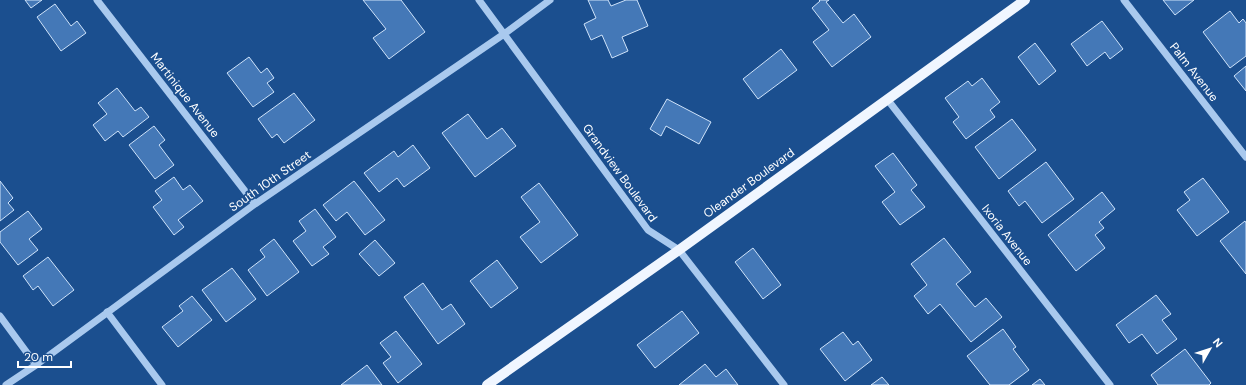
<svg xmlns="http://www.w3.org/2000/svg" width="1246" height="385" font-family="'DM Sans',sans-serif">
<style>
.building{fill:#4478b7;stroke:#cfe3fa}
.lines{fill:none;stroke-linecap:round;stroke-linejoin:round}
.minor{stroke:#a9c9ee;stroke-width:7}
.major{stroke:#f0f6ff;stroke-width:10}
.labels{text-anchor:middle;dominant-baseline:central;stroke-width:3.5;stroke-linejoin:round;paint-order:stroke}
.street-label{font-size:12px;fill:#fff;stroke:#1b4f8f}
</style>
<rect width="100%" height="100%" fill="#1b4f8f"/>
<!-- building -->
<path class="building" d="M25 0H42L31 8Z
M363 0H401L425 32 389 59 373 38 386 29Z
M588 0H608L611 6 626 0H637L648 26 622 37 628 51 612 58 602 35 591 40 584 24 596 18Z
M819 0H829L826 2 843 23 854 14 871 37 832 67 813 42 829 30 812 8 820 1Z
M1163 0H1194L1175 15Z
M55 4 71 26 77 21 86 33 61 51 37 17Z
M1230 11 1239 23 1243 19 1246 23V56L1230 68 1203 32Z
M1102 21 1123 49 1110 59 1105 52 1087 66 1071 44Z
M1035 43 1056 71 1039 85 1018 57Z
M781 49 797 70 758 99 743 79Z
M249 57 261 73 267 68 274 78 267 83 274 92 253 107 227 73Z
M1246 66V91L1234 76Z
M982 78 1000 102 990 110 995 117 966 139 953 122 959 117 945 98 968 81 972 86Z
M117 88 135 111 141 107 149 117 123 137 118 131 105 141 93 125 107 114 98 103Z
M294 93 315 120 284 143 277 134 272 138 258 119Z
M667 99 711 122 699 144 666 126 661 136 650 129Z
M468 114 487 139 502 128 516 146 475 177 442 133Z
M1012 119 1036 150 999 179 975 147Z
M154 126 165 140 159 145 174 165 155 179 129 145Z
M413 145 430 168 404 187 397 178 379 192 364 173 394 151 398 157Z
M893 153 917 185 911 190 925 207 900 225 882 202 895 192 875 166Z
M1046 162 1074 199 1042 223 1025 201 1019 206 1008 191Z
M174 177 183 190 190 185 203 201 178 220 184 227 174 235 153 207 162 200 155 191Z
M1203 178 1229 212 1197 236 1177 210 1190 200 1184 192Z
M0 181 13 198 8 203 14 210 0 221Z
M354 181 385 220 365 235 347 212 336 221 323 205Z
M539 183 578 235 541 263 520 237 540 222 521 197Z
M1102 192 1115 209 1099 222 1104 228 1095 235 1105 248 1076 271 1048 235Z
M315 209 336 237 323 247 329 254 312 266 293 241 306 231 299 221Z
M28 211 42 229 29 239 38 250 18 265 0 242V232Z
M1245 221 1246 223V274L1220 241Z
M944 238 971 272 956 284 975 307 986 298 1002 317 971 342 940 304 928 314 914 296 927 285 911 264Z
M274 239 299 272 267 296 248 270 265 257 260 250Z
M375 240 395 263 379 276 359 254Z
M753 248 781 285 763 299 735 262Z
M48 257 74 290 53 306 38 286 33 290 23 276Z
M497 260 518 288 491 308 470 281Z
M232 268 256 299 226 322 202 290Z
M423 283 442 310 451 304 465 324 438 344 404 297Z
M1156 295 1171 314 1162 320 1177 339 1157 354 1142 334 1129 343 1116 325Z
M192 296 212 320 178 347 162 327 183 311 179 306Z
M682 311 699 333 655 368 637 345Z
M1003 329 1016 347 1013 349 1029 370 1009 385H990L967 356Z
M396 331 422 364 398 383 383 363 391 357 380 343Z
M843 332 853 345 858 341 872 360 845 381 820 349Z
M1185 349 1211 383 1209 385H1158L1151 375Z
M705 364 716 377 726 369 738 385H679Z
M367 365 382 385H341Z
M882 377 889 385H871Z
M1040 379 1045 385H1032Z"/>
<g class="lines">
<!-- minor -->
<path class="minor" d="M97 0 255 204
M479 0 648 230 679 250 784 385
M1124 0 1246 157
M887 99 1110 385
M107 312 162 385
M0 316 36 365
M6 385 36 365 255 204 504 34 550 0"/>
<!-- major -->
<path class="major" d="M487 385 679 250 1025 0"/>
</g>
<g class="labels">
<!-- street labels -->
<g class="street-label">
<text transform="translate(1194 72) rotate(52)">Palm Avenue</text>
<text transform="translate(185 95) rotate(52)">Martinique Avenue</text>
<text transform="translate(620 173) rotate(54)">Grandview Boulevard</text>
<text transform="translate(270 181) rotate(-35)">South 10th Street</text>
<text transform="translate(749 183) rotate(-36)">Oleander Boulevard</text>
<text transform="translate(1007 235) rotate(52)">Ixoria Avenue</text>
</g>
</g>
<!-- north arrow -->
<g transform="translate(1210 349) rotate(51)" stroke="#1b4f8f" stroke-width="3" paint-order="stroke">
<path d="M0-3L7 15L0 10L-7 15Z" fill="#ffffff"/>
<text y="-6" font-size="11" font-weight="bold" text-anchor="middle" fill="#ffffff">N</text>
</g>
<!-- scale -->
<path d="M18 361v6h53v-6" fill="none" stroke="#ffffff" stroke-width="2"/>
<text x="24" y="361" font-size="12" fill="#ffffff" stroke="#1b4f8f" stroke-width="3" paint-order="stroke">20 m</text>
</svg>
